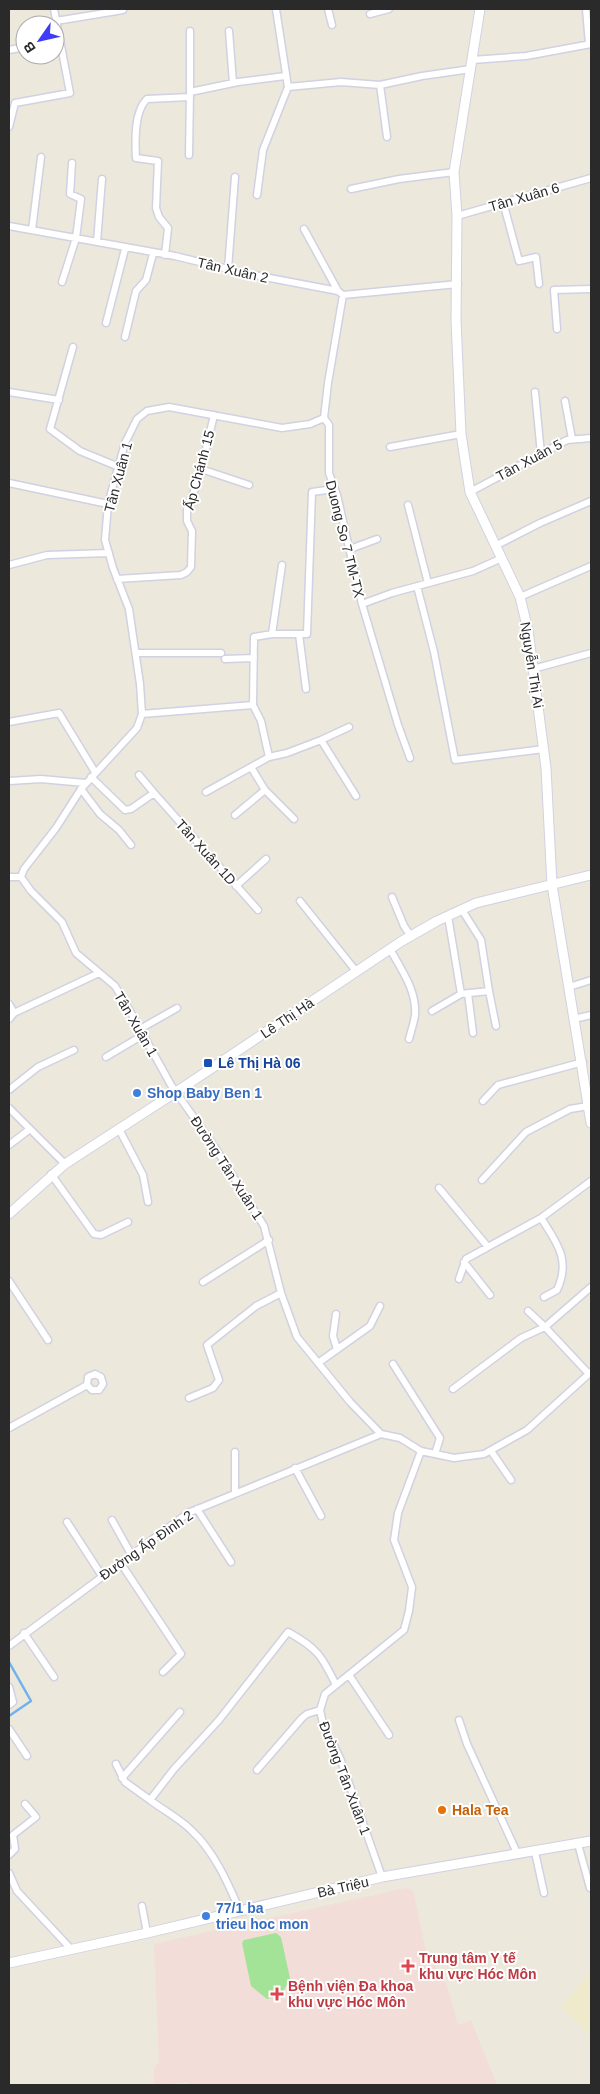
<svg xmlns="http://www.w3.org/2000/svg" width="600" height="2094" font-family="Arial,sans-serif">
<style>
.education{fill:#eeeacb}
.medical{fill:#f3ddd9}
.green{fill:#a2e398}
.lines{fill:none;stroke-linecap:round;stroke-linejoin:round}
.stream{stroke:#6eb2ef;stroke-width:2.5}
.street-casing{stroke:#d1d1e3;stroke-width:9}
.secondary-casing{stroke:#d1d1e3;stroke-width:11}
.street{stroke:#fff;stroke-width:6}
.secondary{stroke:#fff;stroke-width:9}
.transit-dot{fill:#1a4fb4;stroke:#fff;stroke-width:2}
.shop-dot{fill:#3f7fe0;stroke:#fff;stroke-width:2}
.food-dot{fill:#e8710a;stroke:#fff;stroke-width:2}
.health-dot{fill:#e0444e;stroke:#fff;stroke-width:2}
.labels{text-anchor:middle;dominant-baseline:central;stroke-width:4;stroke-linejoin:round;paint-order:stroke}
.street-label{font-size:14px;fill:#2a2a2a;stroke:#fff}
.transit-label{font-size:14px;font-weight:bold;fill:#164399;stroke:#fff;text-anchor:start}
.shop-label{font-size:14px;font-weight:bold;fill:#366cbe;stroke:#fff;text-anchor:start}
.food-label{font-size:14px;font-weight:bold;fill:#c56008;stroke:#fff;text-anchor:start}
.health-label{font-size:14px;font-weight:bold;fill:#be3a42;stroke:#fff;text-anchor:start}
</style>
<rect width="100%" height="100%" fill="#ece8dc"/>
<!-- education -->
<path class="education" d="M591 1971V2036L561 2007Z"/>
<!-- medical -->
<path class="medical" d="M406 1888 411 1890 414 1894 426 1952 447 1985 458 2025 471 2020 497 2085H187L186 2082 168 2085H154V2068L159 2062 154 1944Z"/>
<!-- green -->
<path class="green" d="M276 1933 281 1937 290 1978 281 1996 267 1999 251 1986 242 1943 244 1940Z"/>
<g class="lines">
<!-- stream -->
<path class="stream" d="M9 1662 31 1701 9 1716"/>
<!-- street casing -->
<g class="street-casing">
<path id="street" d="M276 9 288 87
M328 9 332 25
M586 9 589 44
M370 14 389 9
M56 21 123 10
M229 31 233 83
M9 50 25 47
M472 60 526 56 591 44
M380 85 387 137
M190 92V31
M9 127 15 103 70 93 54 9
M189 155 190 92 238 82 285 76
M351 189 399 179 454 172
M257 195 263 150 288 87 341 82 380 85 422 76 471 69
M503 202 519 261 536 257 539 284
M457 216 591 178
M9 226 175 256 249 274 338 291 343 295 458 284
M304 229 338 291
M32 230 41 157
M97 242 102 179
M165 255 168 228 159 217 156 208 158 161 136 158C135 141 134 111 147 99L190 97
M228 269 235 177
M62 282 76 238 81 199 70 194 72 163
M343 295 328 383 324 418 310 424 282 428 169 407 147 411 137 419 125 443 108 504 105 540 113 568 129 609 140 684 142 714 137 728 81 789 56 828 24 869 21 877 31 891 62 922 76 953 115 986 130 1011 171 1085 216 1149 264 1226 281 1293 297 1337 350 1402 381 1434 400 1438 421 1451 454 1458 484 1454 527 1430 591 1372
M106 323 125 249
M557 329 554 290 591 289
M125 337 136 291 146 280 153 254
M73 347 50 429 80 451 119 467
M9 392 59 400
M535 392 541 454
M565 401 572 439
M324 418 329 425V473L337 495 362 604 392 593 473 571 502 558
M390 447 461 434
M201 469 249 485
M9 483 108 504
M470 492 567 440 591 438
M408 505 428 583
M497 545 540 523 591 501
M350 549 377 539
M9 565 47 555 109 553
M117 579 181 575 187 572 191 567 192 531 187 521V509L199 479 214 415
M417 586 434 652 455 760 544 749
M520 597 591 566
M362 604 398 725 410 758
M272 634 282 565
M299 634 306 689
M136 653H221
M225 659 254 658
M533 669 591 653
M253 705 254 637 272 634H307L312 492 334 489
M142 714 253 705 261 721 269 757 287 753 321 740 356 796
M9 722 59 713 95 772
M321 740 349 727
M251 767 265 790 294 819
M139 775 154 793
M91 777 125 810 131 809 154 793 258 910
M9 781 41 779 85 783
M81 789 100 814 119 830 131 845
M206 792 269 757
M235 815 265 790
M9 877H21
M236 886 266 859
M392 897 404 926 411 936
M300 901 356 971
M390 949C401 969 417 991 415 1015 414 1023 411 1031 409 1039
M569 987 591 980
M489 991 496 1026
M468 993 473 1033
M461 994 489 991 481 940 462 910
M9 1004 14 1013
M432 1011 461 994 448 916
M9 1019 14 1013 99 973
M574 1019 591 1015
M140 1029 177 1008
M106 1057 143 1035
M9 1090 38 1067 74 1050
M483 1101 498 1085 583 1062
M9 1108 65 1164
M119 1129 143 1175 148 1202
M9 1145 30 1129
M51 1174 94 1234 101 1235 128 1222
M482 1180 526 1132 570 1109 588 1106
M439 1188 488 1247
M541 1218C557 1243 571 1260 557 1290L544 1297
M464 1262 490 1295
M459 1279 466 1259 541 1218 591 1181
M9 1281 48 1340
M203 1282 269 1240
M336 1314 333 1336 337 1349
M318 1363 370 1326 380 1306
M393 1364 440 1438 435 1454
M95 1374 101 1377 103 1384 99 1390H92L87 1385 88 1377Z
M589 1374 545 1327 591 1287
M453 1389 521 1338 545 1327 528 1311
M189 1398 213 1388 219 1380 207 1345 256 1306 281 1293
M9 1428 87 1385
M491 1451 511 1480
M295 1468 321 1516
M235 1493V1452
M197 1509 231 1562
M112 1520 131 1554
M67 1522 102 1576
M120 1562 181 1654 163 1672
M24 1633 54 1677
M9 1646 188 1513 381 1434
M349 1675 389 1735
M9 1687 13 1702 9 1705
M459 1720 467 1744 518 1855
M9 1729 27 1756
M116 1764 125 1782 150 1800
M257 1770 302 1718 307 1714 320 1710
M122 1778 180 1712
M578 1844 590 1888
M535 1852 544 1893
M9 1855 15 1849 13 1835 36 1817 25 1804
M9 1873 17 1891 71 1949
M382 1877 340 1758 323 1724 320 1710 325 1694 404 1630 409 1611 412 1587 394 1540 398 1513 421 1451
M142 1906 147 1933
M240 1911C228 1883 214 1851 191 1830 180 1819 163 1810 150 1800L174 1769 219 1720 288 1632C317 1648 322 1656 336 1685"/>
</g>
<!-- secondary casing -->
<g class="secondary-casing">
<path id="secondary" d="M480 9 454 172 457 216 456 320 461 434 470 492 520 597 528 630 546 768 552 885 591 1123
M9 1214 65 1164 176 1092 402 941 437 921 476 903 591 875
M9 1963 147 1933 382 1877 591 1841"/>
</g>
<!-- street -->
<use href="#street" class="street"/>
<!-- secondary -->
<use href="#secondary" class="secondary"/>
</g>
<!-- markers -->
<rect class="transit-dot" x="203" y="1058" width="10" height="10" rx="2.5"/>
<g class="shop-dot">
<circle cx="137" cy="1093" r="5"/>
<circle cx="206" cy="1916" r="5"/>
</g>
<circle class="food-dot" cx="442" cy="1810" r="5"/>
<g class="health-dot">
<path d="M405.5 1958.5h5v5h5v5h-5v5h-5v-5h-5v-5h5z"/>
<path d="M274.5 1986.5h5v5h5v5h-5v5h-5v-5h-5v-5h5z"/>
</g>
<g class="labels">
<!-- street labels -->
<g class="street-label">
<text transform="translate(524 197) rotate(-16)">Tân Xuân 6</text>
<text transform="translate(233 270) rotate(13)">Tân Xuân 2</text>
<text transform="translate(529 460) rotate(-28)">Tân Xuân 5</text>
<text transform="translate(199 470) rotate(-75)">Ấp Chánh 15</text>
<text transform="translate(118 477) rotate(-75)">Tân Xuân 1</text>
<text transform="translate(345 539) rotate(76)">Duong So 7 TM-TX</text>
<text transform="translate(532 665) rotate(81)">Nguyễn Thị Ai</text>
<text transform="translate(206 852) rotate(48)">Tân Xuân 1D</text>
<text transform="translate(287 1018) rotate(-34)">Lê Thị Hà</text>
<text transform="translate(136 1024) rotate(60)">Tân Xuân 1</text>
<text transform="translate(227 1168) rotate(57)">Đường Tân Xuân 1</text>
<text transform="translate(146 1545) rotate(-35)">Đường Ấp Đình 2</text>
<text transform="translate(345 1778) rotate(69)">Đường Tân Xuân 1</text>
<text transform="translate(343 1887) rotate(-13)">Bà Triệu</text>
</g>
<!-- transit labels -->
<g class="transit-label">
<text x="218" y="1063">Lê Thị Hà 06</text>
</g>
<!-- shop labels -->
<g class="shop-label">
<text x="147" y="1093">Shop Baby Ben 1</text>
<text x="216" y="1908">77/1 ba<tspan x="216" dy="16">trieu hoc mon</tspan></text>
</g>
<!-- food labels -->
<g class="food-label">
<text x="452" y="1810">Hala Tea</text>
</g>
<!-- health labels -->
<g class="health-label">
<text x="419" y="1958">Trung tâm Y tế<tspan x="419" dy="16">khu vực Hóc Môn</tspan></text>
<text x="288" y="1986">Bệnh viện Đa khoa<tspan x="288" dy="16">khu vực Hóc Môn</tspan></text>
</g>
</g>
<!-- border -->
<rect width="600" height="2094" fill="none" stroke="#2a2a2a" stroke-width="20"/>
<!-- north arrow -->
<g transform="translate(40 40) rotate(236)"><circle r="24" fill="#ffffff" stroke="#aaaaaa"/>
<path d="M0-4L9 19L0 12L-9 19Z" fill="#3e3bfa"/>
<text y="-8" font-size="14" font-weight="bold" text-anchor="middle" fill="#2a2a2a">B</text>
</g>
</svg>
